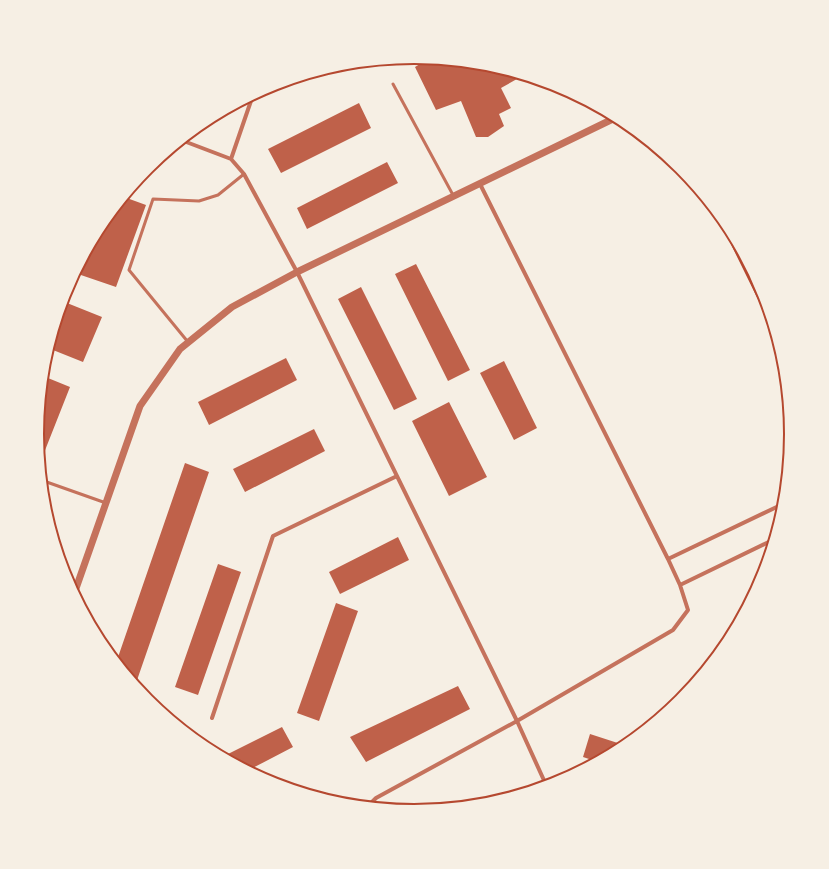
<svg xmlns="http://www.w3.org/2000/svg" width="829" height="869" font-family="Signika,sans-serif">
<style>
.building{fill:#bf614a}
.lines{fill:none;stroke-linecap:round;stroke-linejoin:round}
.service{stroke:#c5725c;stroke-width:3}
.minor{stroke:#c5725c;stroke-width:4}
.tertiary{stroke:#c5725c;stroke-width:7}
.secondary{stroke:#b5482f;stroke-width:8}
.rim{fill:none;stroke:#b5482f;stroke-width:2}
</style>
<rect width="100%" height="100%" fill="#f6efe4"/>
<!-- building -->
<path class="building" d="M430 58 488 64 524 75 501 88 511 108 499 114 504 126 488 137H476L461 101 436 110 415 67Z
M359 103 371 128 281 173 268 149Z
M387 162 398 183 307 229 297 208Z
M124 197 146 205 116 287 75 273 101 225Z
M416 264 470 370 448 381 395 274Z
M361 287 417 399 394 410 338 299Z
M62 301 102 317 83 362 48 348Z
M286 358 297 380 209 425 198 402Z
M504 361 537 428 514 440 480 373Z
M43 376 70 387 40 463 37 434Z
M449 402 487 477 449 496 412 421Z
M314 429 325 451 245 492 233 469Z
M185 463 209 472 135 686 116 663Z
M398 537 409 560 340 594 329 572Z
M218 564 241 572 198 695 175 687Z
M336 603 358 611 319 721 297 713Z
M458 686 470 709 366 762 350 737Z
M282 727 293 747 247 771 222 757Z
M590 734 627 746 598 762 583 757Z"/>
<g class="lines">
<!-- service -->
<path class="service" d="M393 84 453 195
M188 342 129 270 153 199 199 201 218 195 244 174
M41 480 106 503"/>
<!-- minor -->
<path class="minor" d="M181 140 231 159 244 174 297 272 517 721 547 787
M231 159 253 95
M668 559 785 503
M680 585 775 539
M212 718 273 536 397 476
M367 807 376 798 517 721 673 630 688 610 680 585 668 559 480 184"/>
<!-- tertiary -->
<path class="tertiary" d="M74 594 140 406 180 349 232 307 297 272 617 117"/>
<!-- secondary -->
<path class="secondary" d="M722 217 772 319"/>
</g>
<!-- crop -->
<path d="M0 0H829V869H0ZM44 434a370 370 0 1 1 740 0a370 370 0 1 1-740 0Z" fill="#f6efe4" fill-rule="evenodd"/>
<path class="rim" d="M44 434a370 370 0 1 1 740 0a370 370 0 1 1-740 0Z"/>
</svg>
